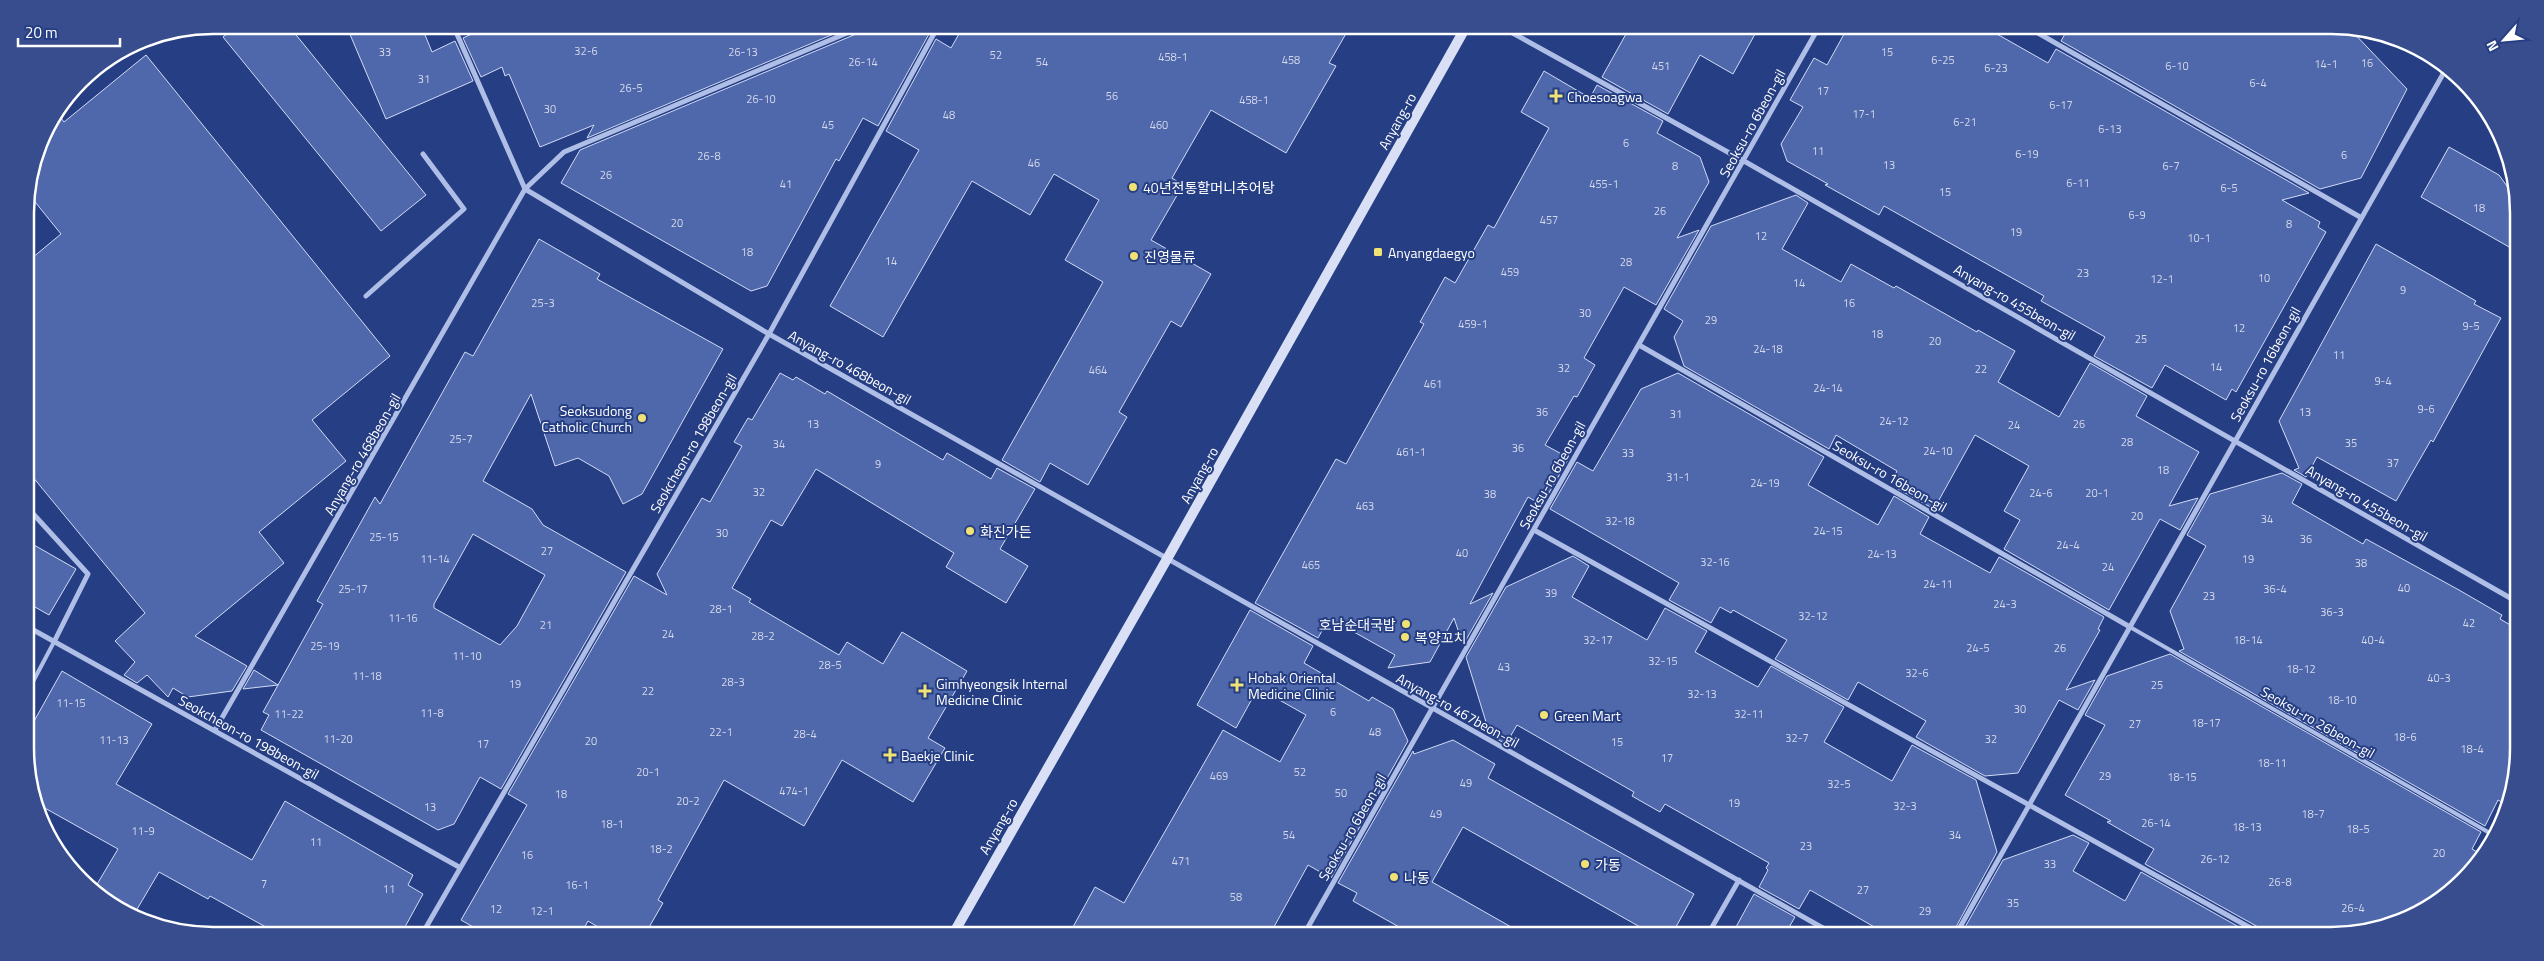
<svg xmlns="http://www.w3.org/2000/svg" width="2544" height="961" font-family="'Titillium Web','Noto Sans KR',sans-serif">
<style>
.building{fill:#4f67ab;stroke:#d2dcf6;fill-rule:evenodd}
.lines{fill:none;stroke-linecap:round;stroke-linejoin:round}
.lane{stroke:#afbee7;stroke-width:4}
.street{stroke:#afbee7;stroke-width:5}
.secondary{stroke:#d9e0f6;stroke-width:10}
.poi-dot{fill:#f0e274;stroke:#263e83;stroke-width:2}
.labels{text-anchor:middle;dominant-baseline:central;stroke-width:4;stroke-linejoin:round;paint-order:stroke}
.number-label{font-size:11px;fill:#d3d9ea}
.poi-label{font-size:14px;fill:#fff;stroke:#263e83;text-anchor:start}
.street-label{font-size:14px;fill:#fff;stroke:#263e83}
.rim{fill:none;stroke:#fff;stroke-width:2.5}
</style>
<rect width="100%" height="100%" fill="#263e83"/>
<!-- building -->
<path class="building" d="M238 25H288L426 195 381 231 223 37Z
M346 25H421L432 52 455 41 473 81 386 119Z
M492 25H855L587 138 594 125 540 147 509 74 505 76 502 67 481 77 463 38Z
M870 25H913L929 34 878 126 863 118 839 161 836 159 767 286 751 291 561 183 580 150 868 29Z
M964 25H1351L1329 63 1336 66 1286 153 1211 110 1172 178 1183 185 1151 240 1211 274 1181 327 1171 321 1119 412 1127 417 1088 485 1050 463 1040 482 1002 460 1103 282 1065 260 1099 200 1054 174 1030 215 972 181 883 337 830 306 919 150 886 131 936 39 951 48Z
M1631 25H1760L1733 74 1700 55 1668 114 1602 77Z
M1849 25H1981L2048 63 2056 49 2309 193 2282 200 2320 222 2318 227 2326 232 2236 392 2232 389 2226 400 2165 365 2152 388 2094 356 2105 337 2041 301 2044 296 1884 206 1879 215 1825 185 1828 184 1787 161 1781 144 1803 107 1790 100 1814 58 1827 65Z
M2070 25H2332L2349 28 2407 89 2361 178 2320 189 2061 41Z
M146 55 390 356 312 420 346 461 259 532 284 563 195 636 247 666 232 691 188 697 173 688 168 697 147 675 137 683 124 675 135 662 115 641 145 613 27 470 26 263 61 234 27 192 44 130 57 113 64 122Z
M1544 71 1590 98 1597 85 1663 121 1657 133 1700 157 1709 182 1677 238 1699 230 1656 305 1624 287 1584 358 1595 365 1577 397 1574 396 1545 445 1569 458 1542 505 1528 497 1470 604 1493 593 1463 645 1454 618 1430 662 1388 668 1395 655 1329 618 1318 638 1255 603 1336 459 1346 464 1424 324 1420 322 1445 277 1455 283 1488 225 1494 228 1549 128 1521 112Z
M2449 147 2499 175 2517 200 2518 252 2421 197Z
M1796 195 1808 203 1782 249 1841 282 1851 264 1894 288 1896 286 1977 332 1978 330 2015 351 1998 382 2059 417 2090 363 2147 396 2136 416 2199 452 2169 506 2198 498 2180 530 2160 519 2109 610 2004 549 2020 520 2004 511 2029 466 1975 435 1934 509 1898 489 1903 479 1895 475 1897 471 1836 435 1829 449 1684 366 1674 337 1683 321 1664 309 1711 226Z
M539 239 600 274 597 279 723 349 642 494 623 504 609 476 578 458 555 466 531 394 483 481 532 509 543 525 626 572 501 789 480 777 454 824 438 830 261 730 269 715 263 712 278 685 243 689 254 670 278 685 323 604 317 601 375 497 380 504 465 352 473 356ZM473 534 545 575 517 626 500 645 434 608V604Z
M2376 244 2476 301 2474 304 2501 318 2433 442 2431 440 2396 501 2317 457 2306 477 2294 470 2299 468 2279 421Z
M780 373 793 380 796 377 825 394 827 391 943 460 947 453 991 479 997 468 1035 489 1000 549 1028 566 1006 603 946 567 954 553 816 469 782 526 771 520 732 588 751 599 749 602 839 655 847 642 883 664 902 632 967 671 928 738 945 748 913 802 842 760 804 826 724 780 658 900 663 903 644 936H613L588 921 580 936H489L461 920 527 805 508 794 634 576 667 595 657 574 702 498 710 502 742 446 734 442 748 418 752 420Z
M1678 373 1824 457 1808 485 1878 525 1894 496 1929 517 1920 534 1990 573 1999 557 2104 617 2098 629 2100 630 2066 690 2095 680 2078 710 2059 700 2018 773 1985 776 1916 737 1926 721 1858 682 1848 700 1775 659 1787 640 1733 610 1731 613 1720 607 1711 623 1669 600 1679 583 1550 509 1577 462 1593 471 1641 389Z
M2282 473 2302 484 2292 503 2363 544 2366 539 2459 590 2502 615 2500 619 2519 630V749L2509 806 2498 800 2485 826 2179 651 2184 649 2170 611 2206 546 2187 535 2210 494Z
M27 541 76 569 49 615 28 603Z
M1573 556 1589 566 1572 597 1647 640 1665 608 1707 631 1695 652 1745 680 1758 687 1771 666 1844 707 1824 742 1892 781 1912 745 1976 780 1997 852 1951 936H1890L1810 890 1799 909 1759 887 1768 870 1766 868 1769 863 1665 804 1660 812 1632 796 1634 792 1517 725 1506 744 1490 735 1466 657 1506 587Z
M1250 610 1313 646 1304 663 1369 701 1372 697 1393 709 1408 741 1331 878 1308 865 1269 936H1068L1095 887 1124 903 1223 730 1280 762 1306 715 1258 688 1236 728 1197 705Z
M2170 654 2481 832 2472 849 2484 856 2480 862 2445 897 2392 926 2344 936H2269L2267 932 2145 864 2154 849 2107 822 2111 821 2065 795 2105 725 2085 715 2107 676Z
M62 671 152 724 116 784 252 860 285 801 413 875 408 885 423 894 400 936H282L210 896 208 899 159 872 133 916 108 904 93 891 118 849 34 802 29 785 28 732Z
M1453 740 1495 764 1488 778 1694 894 1671 936H1656L1463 827 1432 882 1527 936H1415L1353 901 1357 893 1338 883 1413 751 1414 754Z
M2073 835 2089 843 2073 871 2125 901 2141 872 2255 936H1960L2003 860Z
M1754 894 1795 917 1784 936H1731Z"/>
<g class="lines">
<!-- lane -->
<path class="lane" d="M2130 627 2495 836
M28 691 54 642"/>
<!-- street -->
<path class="street" d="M453 25 525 189 769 334 1837 936
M1498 25 1744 161 2519 603
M2024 25 2360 217
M366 296 464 209 423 154
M1639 345 2130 627
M27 507 88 574 54 642
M1534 530 2265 936
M28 627 459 867
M215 730 525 189 564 152 866 25
M421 936 769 334 936 30 935 25
M1303 936 1820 25
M1707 936 1739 880
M1955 936 2447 67"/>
<!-- secondary -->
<path class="secondary" d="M952 936 1167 559 1467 25"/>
</g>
<!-- markers -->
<g class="poi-dot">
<path d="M1553.5 88.5h5v5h5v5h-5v5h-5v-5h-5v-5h5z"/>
<circle cx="1133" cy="187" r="5"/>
<rect x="1373" y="247" width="10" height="10" rx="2.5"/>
<circle cx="1134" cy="256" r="5"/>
<circle cx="642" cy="418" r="5"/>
<circle cx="970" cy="531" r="5"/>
<circle cx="1406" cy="624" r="5"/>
<circle cx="1405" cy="637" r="5"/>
<path d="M1234.5 677.5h5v5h5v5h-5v5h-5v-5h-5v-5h5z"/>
<path d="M922.5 683.5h5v5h5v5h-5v5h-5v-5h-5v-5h5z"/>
<circle cx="1544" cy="715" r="5"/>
<path d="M887.5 747.5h5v5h5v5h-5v5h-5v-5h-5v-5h5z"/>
<circle cx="1585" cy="864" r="5"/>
<circle cx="1394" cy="877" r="5"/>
</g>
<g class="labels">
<!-- number labels -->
<g class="number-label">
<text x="586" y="51">32-6</text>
<text x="385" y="52">33</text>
<text x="743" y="52">26-13</text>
<text x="1887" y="52">15</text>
<text x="996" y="55">52</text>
<text x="1173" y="57">458-1</text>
<text x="1291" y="60">458</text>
<text x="1943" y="60">6-25</text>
<text x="863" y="62">26-14</text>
<text x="1042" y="62">54</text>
<text x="2367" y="63">16</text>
<text x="2326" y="64">14-1</text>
<text x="1661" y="66">451</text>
<text x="2177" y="66">6-10</text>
<text x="1996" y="68">6-23</text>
<text x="424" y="79">31</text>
<text x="2258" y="83">6-4</text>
<text x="631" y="88">26-5</text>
<text x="1823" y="91">17</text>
<text x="1112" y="96">56</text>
<text x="761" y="99">26-10</text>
<text x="1254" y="100">458-1</text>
<text x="2061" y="105">6-17</text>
<text x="550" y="109">30</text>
<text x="1864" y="114">17-1</text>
<text x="949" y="115">48</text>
<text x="1965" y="122">6-21</text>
<text x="828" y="125">45</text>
<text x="1159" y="125">460</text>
<text x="2110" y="129">6-13</text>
<text x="1626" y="143">6</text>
<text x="1818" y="151">11</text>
<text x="2027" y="154">6-19</text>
<text x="2344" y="155">6</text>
<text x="709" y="156">26-8</text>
<text x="1034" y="163">46</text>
<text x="1889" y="165">13</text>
<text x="1675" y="166">8</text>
<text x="2171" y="166">6-7</text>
<text x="606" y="175">26</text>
<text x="2078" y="183">6-11</text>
<text x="786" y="184">41</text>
<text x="1604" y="184">455-1</text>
<text x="2229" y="188">6-5</text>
<text x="1945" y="192">15</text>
<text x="2479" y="208">18</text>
<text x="1660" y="211">26</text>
<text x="2137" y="215">6-9</text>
<text x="1549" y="220">457</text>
<text x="677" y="223">20</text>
<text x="2289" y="224">8</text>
<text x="2016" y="232">19</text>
<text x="1761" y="236">12</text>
<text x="2199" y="238">10-1</text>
<text x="747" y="252">18</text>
<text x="891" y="261">14</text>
<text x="1626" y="262">28</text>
<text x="1510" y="272">459</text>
<text x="2083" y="273">23</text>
<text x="2264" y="278">10</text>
<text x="2162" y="279">12-1</text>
<text x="1799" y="283">14</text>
<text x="2403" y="290">9</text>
<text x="543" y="303">25-3</text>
<text x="1849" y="303">16</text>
<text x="1585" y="313">30</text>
<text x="1711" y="320">29</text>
<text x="1473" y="324">459-1</text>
<text x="2471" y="326">9-5</text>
<text x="2239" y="328">12</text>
<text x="1877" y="334">18</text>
<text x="2141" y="339">25</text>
<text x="1935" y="341">20</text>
<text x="1768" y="349">24-18</text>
<text x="2339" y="355">11</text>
<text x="2216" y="367">14</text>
<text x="1564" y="368">32</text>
<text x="1981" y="369">22</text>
<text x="1098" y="370">464</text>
<text x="2383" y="381">9-4</text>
<text x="1433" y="384">461</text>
<text x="1828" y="388">24-14</text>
<text x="2426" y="409">9-6</text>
<text x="1542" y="412">36</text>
<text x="2305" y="412">13</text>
<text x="1676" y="414">31</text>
<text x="1894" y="421">24-12</text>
<text x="813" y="424">13</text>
<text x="2079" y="424">26</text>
<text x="2014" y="425">24</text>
<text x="461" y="439">25-7</text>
<text x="2127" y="442">28</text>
<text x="2351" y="443">35</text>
<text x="779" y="444">34</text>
<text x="1518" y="448">36</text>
<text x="1938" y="451">24-10</text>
<text x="1411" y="452">461-1</text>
<text x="1628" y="453">33</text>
<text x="2393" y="463">37</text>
<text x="878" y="464">9</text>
<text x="2163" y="470">18</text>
<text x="1678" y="477">31-1</text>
<text x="1765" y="483">24-19</text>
<text x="759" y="492">32</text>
<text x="2041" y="493">24-6</text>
<text x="2097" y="493">20-1</text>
<text x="1490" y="494">38</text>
<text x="1365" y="506">463</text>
<text x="2137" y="516">20</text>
<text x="2267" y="519">34</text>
<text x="1620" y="521">32-18</text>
<text x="1828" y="531">24-15</text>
<text x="722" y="533">30</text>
<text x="384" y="537">25-15</text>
<text x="2306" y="539">36</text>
<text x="2068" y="545">24-4</text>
<text x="547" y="551">27</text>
<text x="1462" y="553">40</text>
<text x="1882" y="554">24-13</text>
<text x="435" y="559">11-14</text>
<text x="2248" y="559">19</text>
<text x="1715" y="562">32-16</text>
<text x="2361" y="563">38</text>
<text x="1311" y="565">465</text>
<text x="2108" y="567">24</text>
<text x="1938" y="584">24-11</text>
<text x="2404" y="588">40</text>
<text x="353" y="589">25-17</text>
<text x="2275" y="589">36-4</text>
<text x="1551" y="593">39</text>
<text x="2209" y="596">23</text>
<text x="2005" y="604">24-3</text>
<text x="721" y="609">28-1</text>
<text x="2332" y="612">36-3</text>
<text x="1813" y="616">32-12</text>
<text x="403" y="618">11-16</text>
<text x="2469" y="623">42</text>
<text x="546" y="625">21</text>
<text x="668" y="634">24</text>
<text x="763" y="636">28-2</text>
<text x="1598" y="640">32-17</text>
<text x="2248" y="640">18-14</text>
<text x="2373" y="640">40-4</text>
<text x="325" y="646">25-19</text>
<text x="1978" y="648">24-5</text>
<text x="2060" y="648">26</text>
<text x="467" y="656">11-10</text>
<text x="1663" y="661">32-15</text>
<text x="830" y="665">28-5</text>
<text x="1504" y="667">43</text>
<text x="2301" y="669">18-12</text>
<text x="1917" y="673">32-6</text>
<text x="367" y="676">11-18</text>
<text x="2439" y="678">40-3</text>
<text x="733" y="682">28-3</text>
<text x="515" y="684">19</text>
<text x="2157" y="685">25</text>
<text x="648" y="691">22</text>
<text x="1702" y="694">32-13</text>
<text x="2342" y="700">18-10</text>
<text x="71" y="703">11-15</text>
<text x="2020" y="709">30</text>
<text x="1333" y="712">6</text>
<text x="432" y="713">11-8</text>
<text x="289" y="714">11-22</text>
<text x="1749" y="714">32-11</text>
<text x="2206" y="723">18-17</text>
<text x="2135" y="724">27</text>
<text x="721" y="732">22-1</text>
<text x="1375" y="732">48</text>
<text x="805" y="734">28-4</text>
<text x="2405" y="737">18-6</text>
<text x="1797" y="738">32-7</text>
<text x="338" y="739">11-20</text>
<text x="1991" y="739">32</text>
<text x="114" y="740">11-13</text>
<text x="591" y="741">20</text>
<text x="1617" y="742">15</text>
<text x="483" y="744">17</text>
<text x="2472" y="749">18-4</text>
<text x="1667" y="758">17</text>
<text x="2272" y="763">18-11</text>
<text x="648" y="772">20-1</text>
<text x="1300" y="772">52</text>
<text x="1219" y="776">469</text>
<text x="2105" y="776">29</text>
<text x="2182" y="777">18-15</text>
<text x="1466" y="783">49</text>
<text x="1839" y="784">32-5</text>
<text x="794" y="791">474-1</text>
<text x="1341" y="793">50</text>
<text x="561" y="794">18</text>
<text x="688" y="801">20-2</text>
<text x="1734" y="803">19</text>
<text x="1905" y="806">32-3</text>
<text x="430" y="807">13</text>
<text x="1436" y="814">49</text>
<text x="2313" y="814">18-7</text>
<text x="2156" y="823">26-14</text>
<text x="612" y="824">18-1</text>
<text x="2247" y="827">18-13</text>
<text x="2358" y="829">18-5</text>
<text x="143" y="831">11-9</text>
<text x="1289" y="835">54</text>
<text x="1955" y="835">34</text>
<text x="316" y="842">11</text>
<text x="1806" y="846">23</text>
<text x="661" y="849">18-2</text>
<text x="2439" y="853">20</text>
<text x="527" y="855">16</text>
<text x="2215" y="859">26-12</text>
<text x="1181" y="861">471</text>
<text x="2050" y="864">33</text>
<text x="2280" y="882">26-8</text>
<text x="264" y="884">7</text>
<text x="577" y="885">16-1</text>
<text x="389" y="889">11</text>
<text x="1863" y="890">27</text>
<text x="1236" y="897">58</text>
<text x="2013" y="903">35</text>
<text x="2353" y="908">26-4</text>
<text x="496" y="909">12</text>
<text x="542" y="911">12-1</text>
<text x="1925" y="911">29</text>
</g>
<!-- poi labels -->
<g class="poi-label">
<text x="1567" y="96">Choesoagwa</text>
<text x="1143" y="187">40년전통할머니추어탕</text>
<text x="1388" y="252">Anyangdaegyo</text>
<text x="1144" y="256">진영물류</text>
<text x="632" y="410" text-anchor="end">Seoksudong<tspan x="632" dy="16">Catholic Church</tspan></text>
<text x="980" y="531">화진가든</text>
<text x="1396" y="624" text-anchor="end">호남순대국밥</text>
<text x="1415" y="637">복양꼬치</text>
<text x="1248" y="677">Hobak Oriental<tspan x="1248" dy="16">Medicine Clinic</tspan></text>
<text x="936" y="683">Gimhyeongsik Internal<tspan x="936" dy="16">Medicine Clinic</tspan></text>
<text x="1554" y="715">Green Mart</text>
<text x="901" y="755">Baekje Clinic</text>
<text x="1595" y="864">가동</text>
<text x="1404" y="877">나동</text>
</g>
<!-- street labels -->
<g class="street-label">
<text transform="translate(1397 121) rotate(-61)">Anyang-ro</text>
<text transform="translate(1752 123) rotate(-61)">Seoksu-ro 6beon-gil</text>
<text transform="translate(2015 302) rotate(30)">Anyang-ro 455beon-gil</text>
<text transform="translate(2265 364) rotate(-61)">Seoksu-ro 16beon-gil</text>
<text transform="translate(850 367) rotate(29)">Anyang-ro 468beon-gil</text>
<text transform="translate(693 443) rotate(-60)">Seokcheon-ro 198beon-gil</text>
<text transform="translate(362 454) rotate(-60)">Anyang-ro 468beon-gil</text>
<text transform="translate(1199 475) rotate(-61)">Anyang-ro</text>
<text transform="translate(1552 475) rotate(-61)">Seoksu-ro 6beon-gil</text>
<text transform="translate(1890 476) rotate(30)">Seoksu-ro 16beon-gil</text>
<text transform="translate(2367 503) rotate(30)">Anyang-ro 455beon-gil</text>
<text transform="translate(1458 710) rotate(29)">Anyang-ro 467beon-gil</text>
<text transform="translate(2318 722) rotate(30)">Seoksu-ro 26beon-gil</text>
<text transform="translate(249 737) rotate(29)">Seokcheon-ro 198beon-gil</text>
<text transform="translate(998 826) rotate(-60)">Anyang-ro</text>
<text transform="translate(1352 827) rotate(-60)">Seoksu-ro 6beon-gil</text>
</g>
</g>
<!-- crop -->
<path d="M0 0H2544V961H0ZM213 34H2331A179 179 0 0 1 2510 213V748A179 179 0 0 1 2331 927H213A179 179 0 0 1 34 748V213A179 179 0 0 1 213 34Z" fill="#374d8d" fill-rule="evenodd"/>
<path class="rim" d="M213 34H2331A179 179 0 0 1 2510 213V748A179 179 0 0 1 2331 927H213A179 179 0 0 1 34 748V213A179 179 0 0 1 213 34Z"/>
<!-- north arrow -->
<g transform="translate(2504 40) rotate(243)" stroke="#263e83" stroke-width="4" paint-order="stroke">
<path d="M0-4L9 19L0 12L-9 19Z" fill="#ffffff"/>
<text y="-8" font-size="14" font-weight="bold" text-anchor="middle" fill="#ffffff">N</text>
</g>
<!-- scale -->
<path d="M18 38v8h102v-8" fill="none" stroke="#ffffff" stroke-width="2.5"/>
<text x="25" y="38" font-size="15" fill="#ffffff" stroke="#263e83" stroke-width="4" paint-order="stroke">20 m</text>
</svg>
